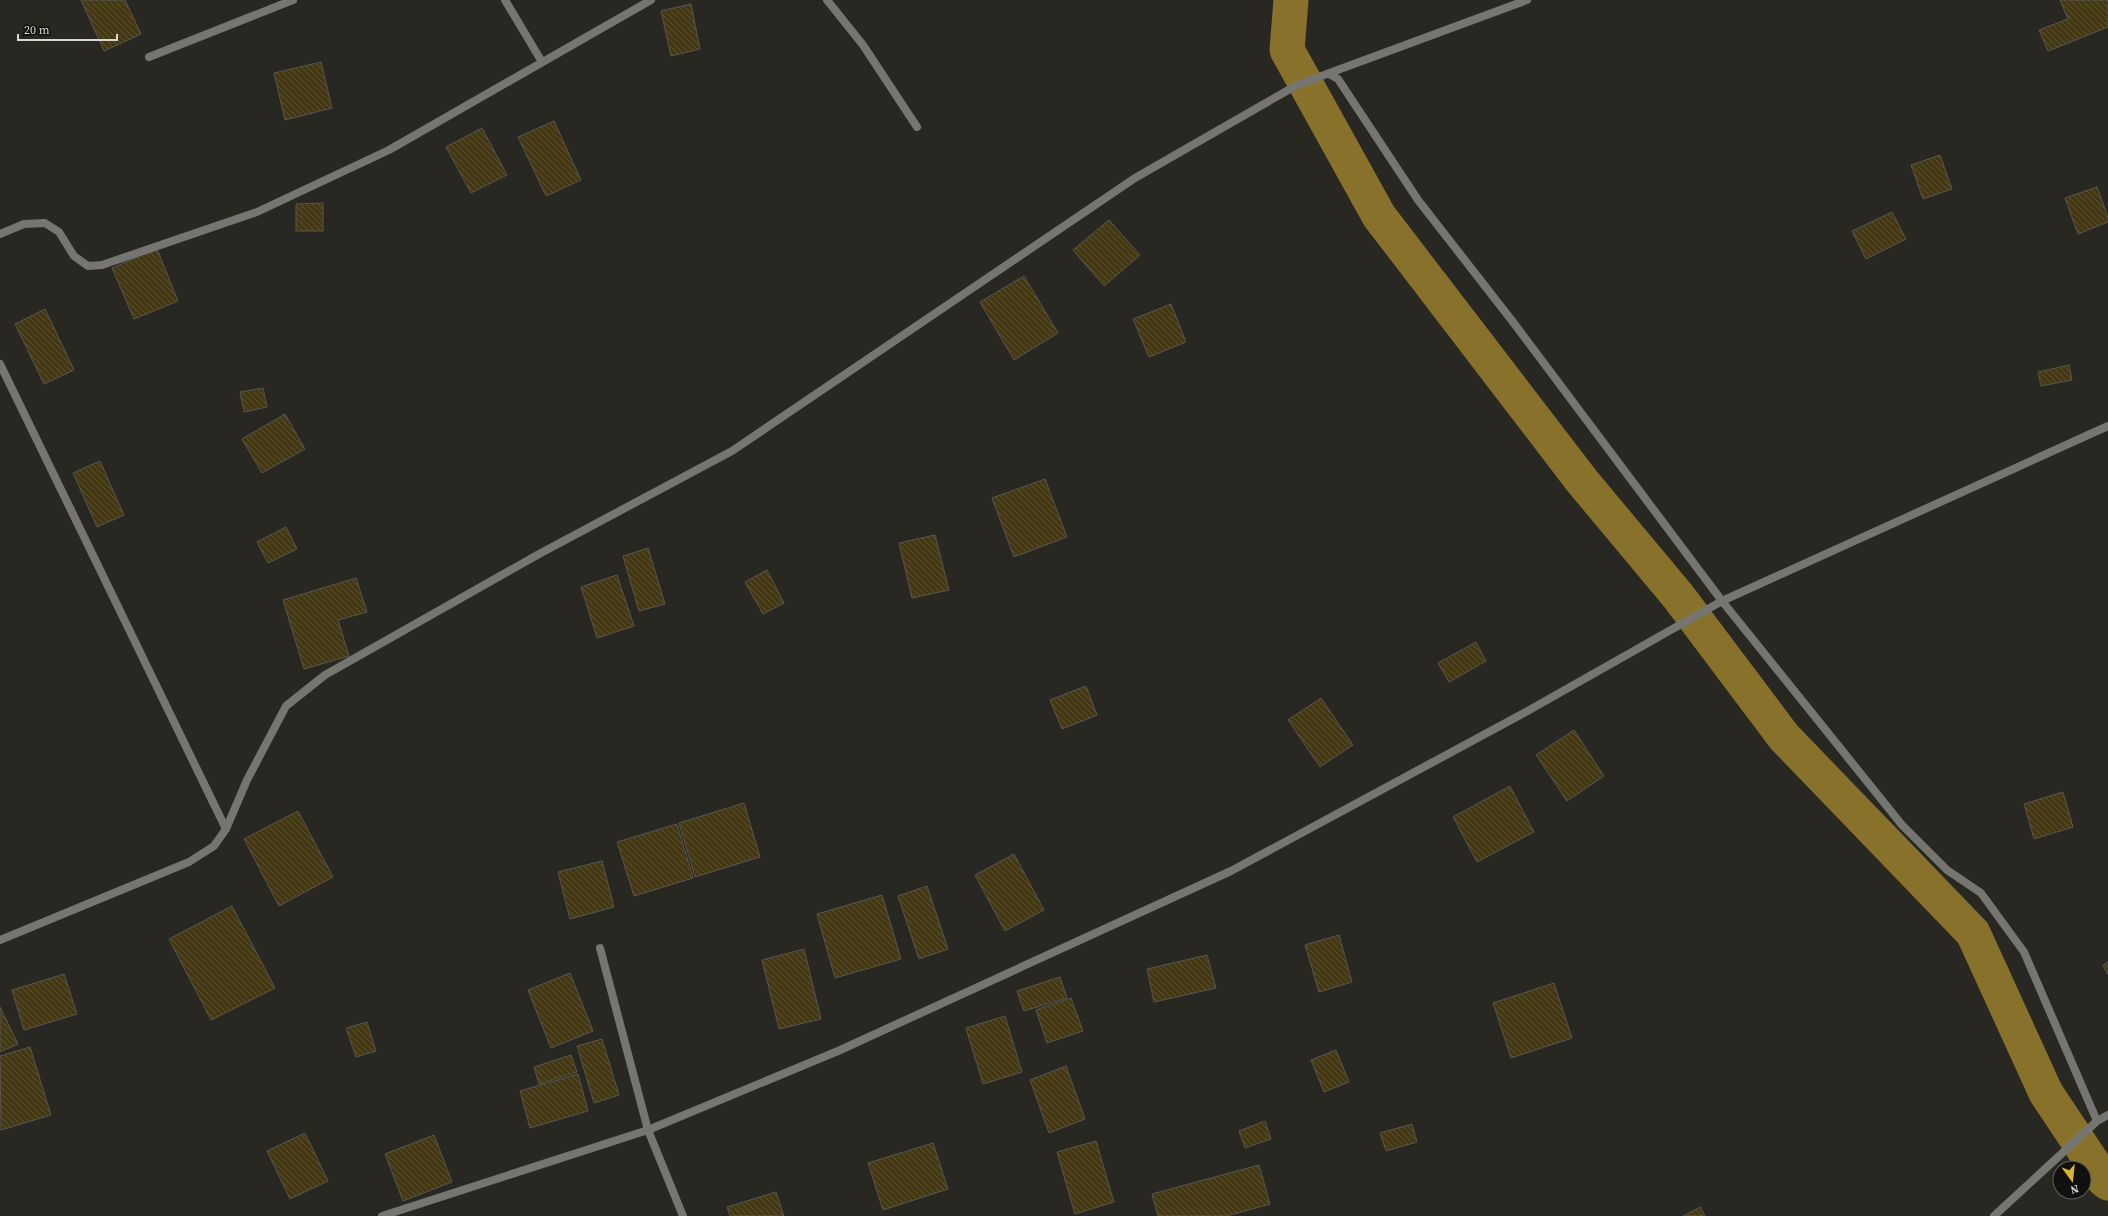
<svg xmlns="http://www.w3.org/2000/svg" width="2108" height="1216" font-family="'Source Serif 4',serif">
<style>
.lines{fill:none;stroke-linecap:round;stroke-linejoin:round}
.canal{stroke:#88722b;stroke-width:35}
.building{fill:url(#building-back-hatch);stroke:#585651}
.street{stroke:#757572;stroke-width:8}
</style>
<defs>
<pattern id="building-back-hatch" width="6" height="6" patternUnits="userSpaceOnUse"><rect width="6" height="6" fill="#443813"/><path d="M-1 5l2 2M0 0l6 6M5-1l2 2" fill="none" stroke="#5e5434"/></pattern>
</defs>
<rect width="100%" height="100%" fill="#282722"/>
<g class="lines">
<!-- canal -->
<path class="canal" d="M1291 0 1287 50 1379 216 1582 481 1678 596 1784 737 1973 933 2046 1093 2104 1180 2108 1183"/>
</g>
<!-- building -->
<path class="building" d="M81 0H125L141 34 104 51Z
M2060 0H2108V27L2048 51 2039 30 2068 19Z
M691 4 700 49 671 56 661 11Z
M321 62 332 108 285 120 274 73Z
M554 121 581 180 546 196 518 137Z
M482 128 507 175 471 193 446 147Z
M1940 155 1952 189 1923 199 1911 165Z
M2097 187 2108 217V222L2078 234 2065 198Z
M323 203V231H296V204Z
M1892 212 1906 239 1866 259 1852 231Z
M1109 220 1140 255 1104 286 1073 250Z
M157 249 178 301 134 319 112 268Z
M1024 276 1058 333 1014 360 980 302Z
M1171 304 1186 342 1149 357 1133 319Z
M45 309 74 370 44 384 15 324Z
M2069 365 2072 380 2041 386 2038 372Z
M263 388 267 407 244 412 240 392Z
M285 414 305 449 262 473 242 439Z
M100 461 124 515 97 527 73 473Z
M1045 479 1067 537 1014 557 992 498Z
M286 527 297 549 268 563 257 542Z
M935 535 949 590 912 598 899 543Z
M648 548 665 604 639 611 623 556Z
M767 570 784 603 763 614 745 582Z
M617 575 634 626 597 638 581 587Z
M356 578 367 612 338 620 349 656 304 669 283 600Z
M1476 642 1486 661 1449 682 1438 663Z
M1086 686 1097 715 1062 729 1050 700Z
M1321 698 1353 745 1320 767 1288 720Z
M1574 730 1604 776 1567 801 1536 755Z
M1510 786 1534 832 1477 862 1453 817Z
M2063 792 2073 827 2034 839 2024 804Z
M744 803 760 857 695 877 679 823Z
M298 811 333 877 279 906 244 839Z
M677 824 693 878 634 896 617 842Z
M1014 854 1044 910 1005 931 975 875Z
M602 861 614 907 570 919 558 872Z
M927 886 948 949 919 959 898 896Z
M882 895 901 959 835 978 817 914Z
M232 906 275 988 211 1020 169 939Z
M1339 935 1352 982 1319 992 1305 945Z
M804 949 821 1019 779 1029 762 960Z
M1207 955 1216 988 1154 1002 1147 969Z
M2108 962V975L2103 965Z
M570 973 593 1031 551 1048 528 990Z
M64 974 77 1014 24 1030 12 990Z
M1060 977 1067 998 1024 1011 1017 991Z
M1554 983 1572 1038 1511 1058 1493 1003Z
M1071 998 1083 1031 1047 1043 1036 1010Z
M0 1007 18 1044 0 1052Z
M1005 1016 1022 1072 983 1084 966 1028Z
M367 1022 376 1051 356 1057 346 1028Z
M602 1039 619 1095 594 1103 577 1046Z
M30 1047 51 1115 1 1130 0 1056Z
M1336 1050 1349 1082 1324 1092 1311 1060Z
M571 1055 577 1072 539 1084 534 1067Z
M1066 1066 1085 1119 1049 1133 1030 1080Z
M578 1074 588 1111 530 1128 520 1091Z
M1265 1121 1271 1139 1245 1148 1239 1131Z
M1412 1124 1417 1142 1386 1151 1380 1133Z
M305 1133 328 1181 290 1199 267 1151Z
M434 1135 452 1182 403 1201 385 1154Z
M1096 1141 1114 1202 1075 1214 1057 1152Z
M933 1143 948 1189 883 1210 868 1163Z
M1259 1165 1270 1204 1227 1216H1158L1152 1194Z
M776 1192 784 1216H730L727 1207Z
M1700 1207 1705 1216H1683Z"/>
<g class="lines">
<!-- street -->
<path class="street" d="M505 0 542 62
M827 0 863 45 917 127
M149 57 293 0
M1329 74 1338 79 1418 200 1513 322 1722 601 1902 825 1947 870 1981 893 2024 952 2097 1121
M0 234 24 224 45 223 59 232 74 256 88 266 102 265 257 212 389 150 651 0
M0 364 226 829
M0 940 189 862 214 846 226 829 247 780 286 706 325 675 539 554 732 451 1135 178 1297 85 1527 0
M600 948 648 1130 683 1216
M382 1216 648 1130 838 1051 1231 871 1524 713 1722 601 2108 426
M1994 1216 2097 1121 2108 1115"/>
</g>
<!-- north arrow -->
<g transform="translate(2072 1180) rotate(165)"><circle r="19" fill="#10100e" stroke="#60605d"/>
<path d="M0-3L7 15L0 10L-7 15Z" fill="#d8b434"/>
<text y="-6" font-size="11" font-weight="bold" text-anchor="middle" fill="#d8d7d4">N</text>
</g>
<!-- scale -->
<path d="M18 34v6h99v-6" fill="none" stroke="#d8d7d4" stroke-width="2"/>
<text x="24" y="34" font-size="12" fill="#d8d7d4" stroke="#10100e" stroke-width="3" paint-order="stroke">20 m</text>
</svg>
